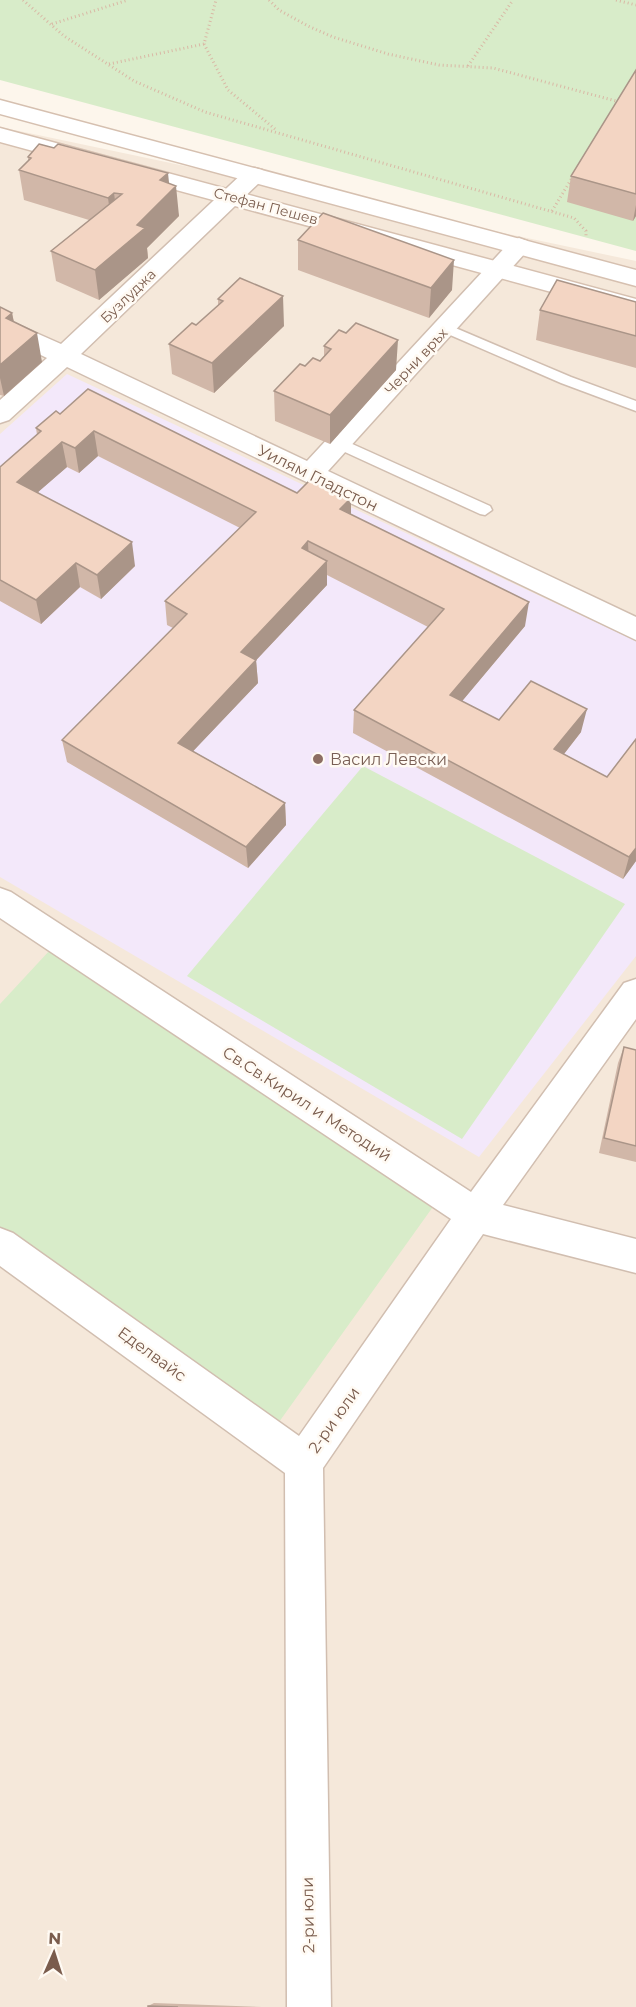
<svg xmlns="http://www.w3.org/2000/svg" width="636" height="2007" font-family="Montserrat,sans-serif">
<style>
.residential{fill:#f5e8da}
.education{fill:#f3e8fa}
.green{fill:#d8ecc9}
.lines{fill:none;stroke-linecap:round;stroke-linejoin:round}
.lane-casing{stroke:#d1beb0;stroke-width:3}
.street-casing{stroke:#d1beb0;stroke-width:3}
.secondary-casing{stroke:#d6c0b0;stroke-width:3}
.path{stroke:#d9b8a5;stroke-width:3;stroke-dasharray:1 3;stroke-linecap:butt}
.lane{fill:#fff;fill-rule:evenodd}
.street{fill:#fff;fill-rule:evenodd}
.secondary{fill:#fff;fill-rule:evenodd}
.wall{fill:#d1b7a8}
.shaded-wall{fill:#aa9588}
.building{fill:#f3d5c3;stroke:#aa9588;stroke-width:1.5}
.education-dot{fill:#8d6e63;stroke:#fffaf3;stroke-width:2}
.labels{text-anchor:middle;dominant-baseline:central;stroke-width:5;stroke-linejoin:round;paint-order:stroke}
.far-street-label{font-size:14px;fill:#7a5c4d;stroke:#fffaf3}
.street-label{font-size:16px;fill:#7a5c4d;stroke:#fffaf3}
.education-label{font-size:16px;fill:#785e54;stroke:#fffaf3;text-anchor:start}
</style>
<rect width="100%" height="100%" fill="#fdf6ec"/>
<!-- residential -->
<path class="residential" d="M0 127 636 261V2007H0Z"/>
<!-- education -->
<path class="education" d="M67 374 636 641V956L479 1157 0 877V434Z"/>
<!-- green -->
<path class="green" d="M0 0H636V251L0 80Z
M363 766 625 904 462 1139 187 976Z
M50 950 440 1197 274 1429 0 1235V1004Z"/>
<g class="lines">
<!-- lane casing -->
<g class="lane-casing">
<path id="lane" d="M446 324 571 377 636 401V411L561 383 441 331 439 328Z
M339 438 490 506 492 510 485 515 480 514 334 447 332 443Z"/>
</g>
<!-- street casing -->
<g class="street-casing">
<path id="street" d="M254 168 262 170 266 175 262 180 81 354 307 461 511 241 519 238 527 241 531 246 527 251 328 471 636 617V640L67 367 9 420 0 423V400L47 358 0 335V317L61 344 246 170Z
M0 888 11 892 471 1192 624 983 636 979V1019L503 1205 636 1239V1273L483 1234 323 1468 331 2007H287L285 1473 0 1266V1228L13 1233 299 1436 451 1219 0 918Z"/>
</g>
<!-- secondary casing -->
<g class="secondary-casing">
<path id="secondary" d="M0 100 636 270V286L0 114Z
M0 128 636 299V315L0 142Z"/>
</g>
<!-- path -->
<path class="path" d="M23 0 64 36 134 81 205 112 574 218 586 231V238
M269 0 279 10 308 26 333 37 388 54 439 65 493 68 616 101
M616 0 636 5
M52 24 128 0
M204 44 228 90 275 129
M109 64 204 44 216 0
M468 66 513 0
M552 211 572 178"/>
<!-- lane -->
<use href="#lane" class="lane"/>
<!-- street -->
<use href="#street" class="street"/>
<!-- secondary -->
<use href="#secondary" class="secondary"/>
</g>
<!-- wall -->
<path class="wall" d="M636 70V216L633 221 567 202 571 176Z
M28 157 169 183 179 216 147 248 148 258 99 300 56 281 51 251 89 220 24 200 19 170 28 161Z
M298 240 452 290 429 318 298 270Z
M218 299 284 326 214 393 172 374 169 344 196 325 218 306Z
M636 302V368L536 340 540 310Z
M0 307 12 313 14 322 42 362 4 396 0 395Z
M324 346 396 370 330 444 275 421 274 391 305 366 320 361 324 356Z
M60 414 297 493 351 514 525 626 462 701 499 720 581 732 564 754 607 777 636 739V861L623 879 353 733 354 710 428 627 327 575V585L256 660 258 683 193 751 285 803 286 825 248 868 67 762 62 740 173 628 167 625 165 601 240 528 98 456 79 473 67 467 38 492 135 566 101 599 80 587 41 624 0 601V467L37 435 36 428Z
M624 1047 636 1050V1162L599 1153 618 1063Z
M154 2003 262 2007H148V2006Z"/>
<!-- shaded-wall -->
<path class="shaded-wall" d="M168 173 170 192 176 186 179 216 147 248 148 258 99 300 95 270 137 225 160 180Z
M114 193 118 223 112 227 108 198Z
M636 205V216L633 221Z
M454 260 452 290 429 318 431 288Z
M283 296 284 326 214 393 212 363Z
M12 313 18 343 6 318Z
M37 333 42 362 4 396 0 378V365Z
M398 340 396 370 330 444V415Z
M94 431 98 456 79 473 75 448Z
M62 442 67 467 22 506 17 482Z
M351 498V522L340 509Z
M308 541 309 566 302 548Z
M132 542 135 566 101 599 97 575Z
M327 561V585L244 673 256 660 258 683 180 765 178 743 241 652Z
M76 563 80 587 41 624 36 600Z
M529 602 525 626 448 718 450 695Z
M587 709 581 732 550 772 554 749Z
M285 803 286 825 248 868 246 847Z
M636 848V861L623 879 629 857Z"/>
<!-- building -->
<path class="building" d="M636 70V194L571 176Z
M39 144 54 148 58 144 168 173 160 180 176 186 137 225 145 228 95 270 51 251 122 194 114 193 108 198 19 170 31 158 28 157Z
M323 213 454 260 431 288 298 240Z
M240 278 283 296 212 363 169 344 192 323 196 325 223 301 218 299Z
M557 280 636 302V336L540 310Z
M0 307 12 313 6 318 37 333 0 365Z
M356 323 398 340 330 415 274 391 300 364 305 366 313 358 320 361 331 349 324 346 339 330 346 333Z
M88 389 297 493 312 478 351 498 340 509 529 602 450 695 499 720 531 681 587 709 554 749 607 777 636 739V848L629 857 354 710 444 609 308 541 302 548 327 561 241 652 256 660 178 743 285 803 246 847 62 740 187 614 165 601 256 512 94 431 75 448 62 442 17 482 132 542 97 575 76 563 36 600 0 580V467L41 431 36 428 56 411 60 414Z
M624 1047 636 1050V1146L604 1138Z
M148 2006 178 2007H148Z"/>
<!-- markers -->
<circle class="education-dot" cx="318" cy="759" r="6"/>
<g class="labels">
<!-- far-street labels -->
<g class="far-street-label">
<text transform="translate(266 206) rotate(15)">Стефан Пешев</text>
<text transform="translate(128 296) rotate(-44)">Бузлуджа</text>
<text transform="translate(416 361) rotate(-47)">Черни връх</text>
</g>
<!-- street labels -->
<g class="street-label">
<text transform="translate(318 478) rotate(26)">Уилям Гладстон</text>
<text transform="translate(307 1104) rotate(33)">Св.Св.Кирил и Методий</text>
<text transform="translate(152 1354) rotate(36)">Еделвайс</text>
<text transform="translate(334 1420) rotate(-55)">2-ри юли</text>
<text transform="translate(308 1915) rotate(-91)">2-ри юли</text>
</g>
<!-- education labels -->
<g class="education-label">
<text x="330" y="759">Васил Левски</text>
</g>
</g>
<!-- north arrow -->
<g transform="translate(54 1953) rotate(3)" stroke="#fffaf3" stroke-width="4.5" paint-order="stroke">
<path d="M0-4.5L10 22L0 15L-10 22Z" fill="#7a5c4d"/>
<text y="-9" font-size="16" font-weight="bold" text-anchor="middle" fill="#7a5c4d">N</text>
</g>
</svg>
